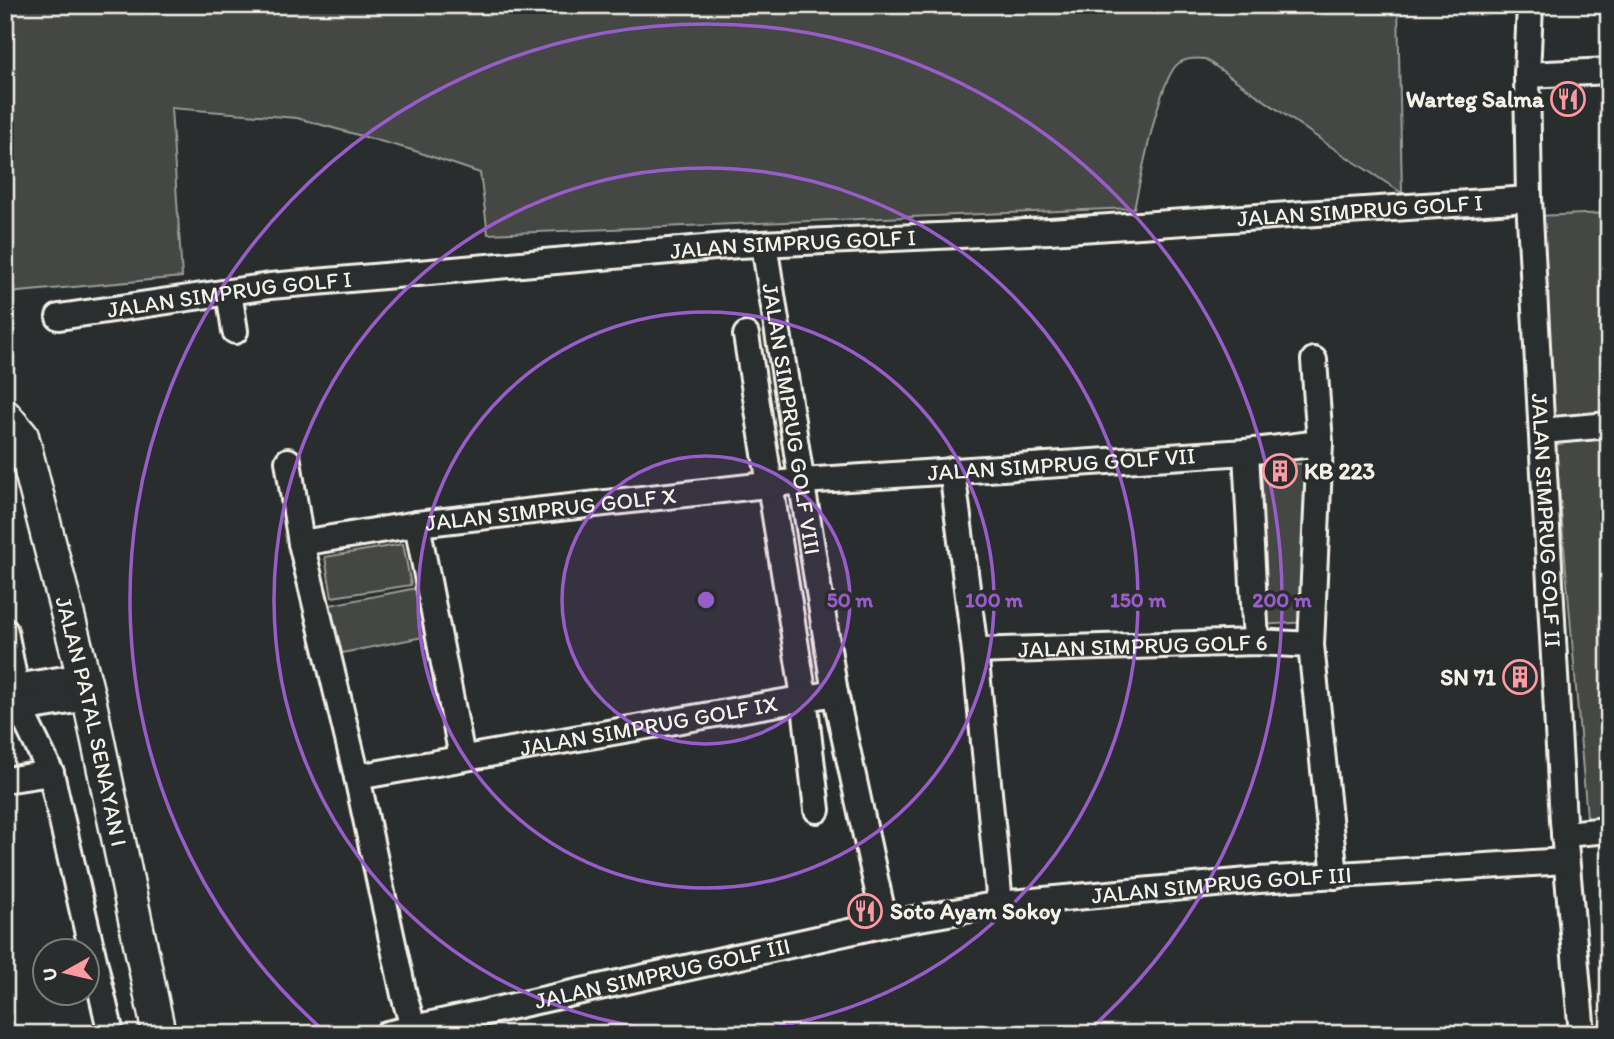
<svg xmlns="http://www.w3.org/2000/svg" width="1614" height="1039" font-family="Itim,sans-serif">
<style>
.green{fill:#444645;stroke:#9c9c96;stroke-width:2}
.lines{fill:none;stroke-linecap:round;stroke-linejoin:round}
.minor-casing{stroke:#f4f1e8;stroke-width:30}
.major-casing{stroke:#f4f1e8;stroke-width:37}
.minor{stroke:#2a2d2e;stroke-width:24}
.major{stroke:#2a2d2e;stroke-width:32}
.ring{fill:none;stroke:#995dc9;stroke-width:3.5}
.labels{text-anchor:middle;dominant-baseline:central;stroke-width:7;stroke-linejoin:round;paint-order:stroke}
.poi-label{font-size:23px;font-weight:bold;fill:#f4f1e8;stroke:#2a2d2e;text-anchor:end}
.street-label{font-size:23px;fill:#f4f1e8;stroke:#2a2d2e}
.centre{fill:#995dc9;stroke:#2a2d2e;stroke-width:3.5}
.ring-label{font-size:21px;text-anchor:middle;font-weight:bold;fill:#995dc9;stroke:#2a2d2e;stroke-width:7;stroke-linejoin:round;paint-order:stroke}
</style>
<rect width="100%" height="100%" fill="#2a2d2e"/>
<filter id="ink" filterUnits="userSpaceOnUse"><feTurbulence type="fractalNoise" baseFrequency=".0143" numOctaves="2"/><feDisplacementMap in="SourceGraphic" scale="14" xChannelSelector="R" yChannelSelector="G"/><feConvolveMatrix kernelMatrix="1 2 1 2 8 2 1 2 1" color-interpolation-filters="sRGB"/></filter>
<g filter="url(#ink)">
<!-- green -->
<path class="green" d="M5 5H1398L1402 193 1327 144 1205 59C1196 58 1187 58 1179 63 1159 76 1141 181 1134 208L488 234 480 173 412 150 297 118 171 108 182 277 8 293 11 370H6L5 377Z
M1609 213V839L1589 841 1536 216Z
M1252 463 1310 464V622L1258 625Z
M403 544 411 585 332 597 325 557Z
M417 588 428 636 342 653 330 605Z"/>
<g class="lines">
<!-- minor casing -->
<g class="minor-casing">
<g id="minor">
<path id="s1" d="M1530 5 1527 75 1529 199 1563 821 1582 1034"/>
<path d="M1527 75 1609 71"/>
<path id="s2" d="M764 244 835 693 885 924"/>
<path d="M229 292 235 331"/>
<path id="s3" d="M59 317 270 286 738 245 1050 231 1529 199"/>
<path d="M746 335 804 697 817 810"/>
<path d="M1314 360 1320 443 1311 645 1335 876"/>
<path d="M1542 431 1609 425"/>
<path d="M1246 452 1256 642"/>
<path d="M288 461 301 543 357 777 404 995 413 1027"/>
<path d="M952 470 975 651 1000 904"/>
<path d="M417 524 462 757"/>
<path id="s4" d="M301 543 417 524 802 481 1246 452 1320 443"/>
<path d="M5 631 20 709 51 773 111 1034"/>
<path id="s5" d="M975 651 1256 642 1311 645"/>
<path d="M15 687 83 676"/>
<path d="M20 709 89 698"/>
<path id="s6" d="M357 777 835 693"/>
<path d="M5 780 51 773"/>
<path d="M1564 834 1609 830"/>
<path id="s7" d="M387 1034 885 924 1000 904 1259 880 1566 861"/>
</g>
</g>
<!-- major casing -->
<g class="major-casing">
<g id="major">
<path id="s8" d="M5 416 22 436 89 698 159 1034"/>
</g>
</g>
<!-- minor -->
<use href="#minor" class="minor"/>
<!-- major -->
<use href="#major" class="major"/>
</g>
</g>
<!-- distance rings -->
<circle cx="706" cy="600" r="144" fill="#995dc9" fill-opacity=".12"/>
<g class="ring">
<circle cx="706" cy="600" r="144"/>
<circle cx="706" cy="600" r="288"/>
<circle cx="706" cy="600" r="432"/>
<path d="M324 1031A576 576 0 1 1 1088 1031"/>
</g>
<!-- icons -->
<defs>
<g id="restaurant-ring" transform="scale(1.75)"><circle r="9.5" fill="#2a2d2e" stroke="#ff9aa2" stroke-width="1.5"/><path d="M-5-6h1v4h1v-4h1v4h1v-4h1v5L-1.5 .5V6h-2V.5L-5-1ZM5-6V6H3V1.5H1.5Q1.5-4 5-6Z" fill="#ff9aa2"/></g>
<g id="building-ring" transform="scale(1.75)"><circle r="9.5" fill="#2a2d2e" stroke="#ff9aa2" stroke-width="1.5"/><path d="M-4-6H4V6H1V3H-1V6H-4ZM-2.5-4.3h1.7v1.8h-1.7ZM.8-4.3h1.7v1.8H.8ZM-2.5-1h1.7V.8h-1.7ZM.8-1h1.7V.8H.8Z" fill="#ff9aa2"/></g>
</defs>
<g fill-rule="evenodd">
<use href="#restaurant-ring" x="1568" y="99"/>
<use href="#building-ring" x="1280" y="471"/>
<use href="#building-ring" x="1520" y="677"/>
<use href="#restaurant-ring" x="865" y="911"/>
</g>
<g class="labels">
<!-- poi labels -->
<g class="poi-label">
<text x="1544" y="99">Warteg Salma</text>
<text x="1304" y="471" text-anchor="start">KB 223</text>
<text x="1496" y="677">SN 71</text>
<text x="890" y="911" text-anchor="start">Soto Ayam Sokoy</text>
</g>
<!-- street labels -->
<g class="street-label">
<text stroke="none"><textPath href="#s3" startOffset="1306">JALAN SIMPRUG GOLF I</textPath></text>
<text stroke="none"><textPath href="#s3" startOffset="738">JALAN SIMPRUG GOLF I</textPath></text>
<text stroke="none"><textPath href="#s3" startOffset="172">JALAN SIMPRUG GOLF I</textPath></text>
<text stroke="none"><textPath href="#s2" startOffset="177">JALAN SIMPRUG GOLF VIII</textPath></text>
<text stroke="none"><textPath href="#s4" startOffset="765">JALAN SIMPRUG GOLF VII</textPath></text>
<text stroke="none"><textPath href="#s4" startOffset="252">JALAN SIMPRUG GOLF X</textPath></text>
<text stroke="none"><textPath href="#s1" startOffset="516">JALAN SIMPRUG GOLF II</textPath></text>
<text stroke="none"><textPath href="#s5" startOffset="168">JALAN SIMPRUG GOLF 6</textPath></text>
<text stroke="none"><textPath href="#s8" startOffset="320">JALAN PATAL SENAYAN I</textPath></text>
<text stroke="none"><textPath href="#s6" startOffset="296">JALAN SIMPRUG GOLF IX</textPath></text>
<text stroke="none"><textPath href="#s7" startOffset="849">JALAN SIMPRUG GOLF III</textPath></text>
<text stroke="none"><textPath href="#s7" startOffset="282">JALAN SIMPRUG GOLF III</textPath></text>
</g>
</g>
<circle cx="706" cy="600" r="10" class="centre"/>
<g class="ring-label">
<text x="850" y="607">50 m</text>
<text x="994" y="607">100 m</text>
<text x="1138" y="607">150 m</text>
<text x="1282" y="607">200 m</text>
</g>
<!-- margin -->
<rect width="1614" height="1039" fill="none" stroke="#2a2d2e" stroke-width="28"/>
<rect x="14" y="14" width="1586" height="1011" fill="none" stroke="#f4f1e8" stroke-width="2.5" filter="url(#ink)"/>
<!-- north arrow -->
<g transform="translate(66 972) rotate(262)"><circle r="33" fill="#2a2d2e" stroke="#7b7b78" stroke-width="2"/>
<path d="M0-5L12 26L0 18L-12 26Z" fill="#ff9aa2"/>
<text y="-10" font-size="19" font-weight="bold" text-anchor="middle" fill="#f4f1e8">U</text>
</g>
</svg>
